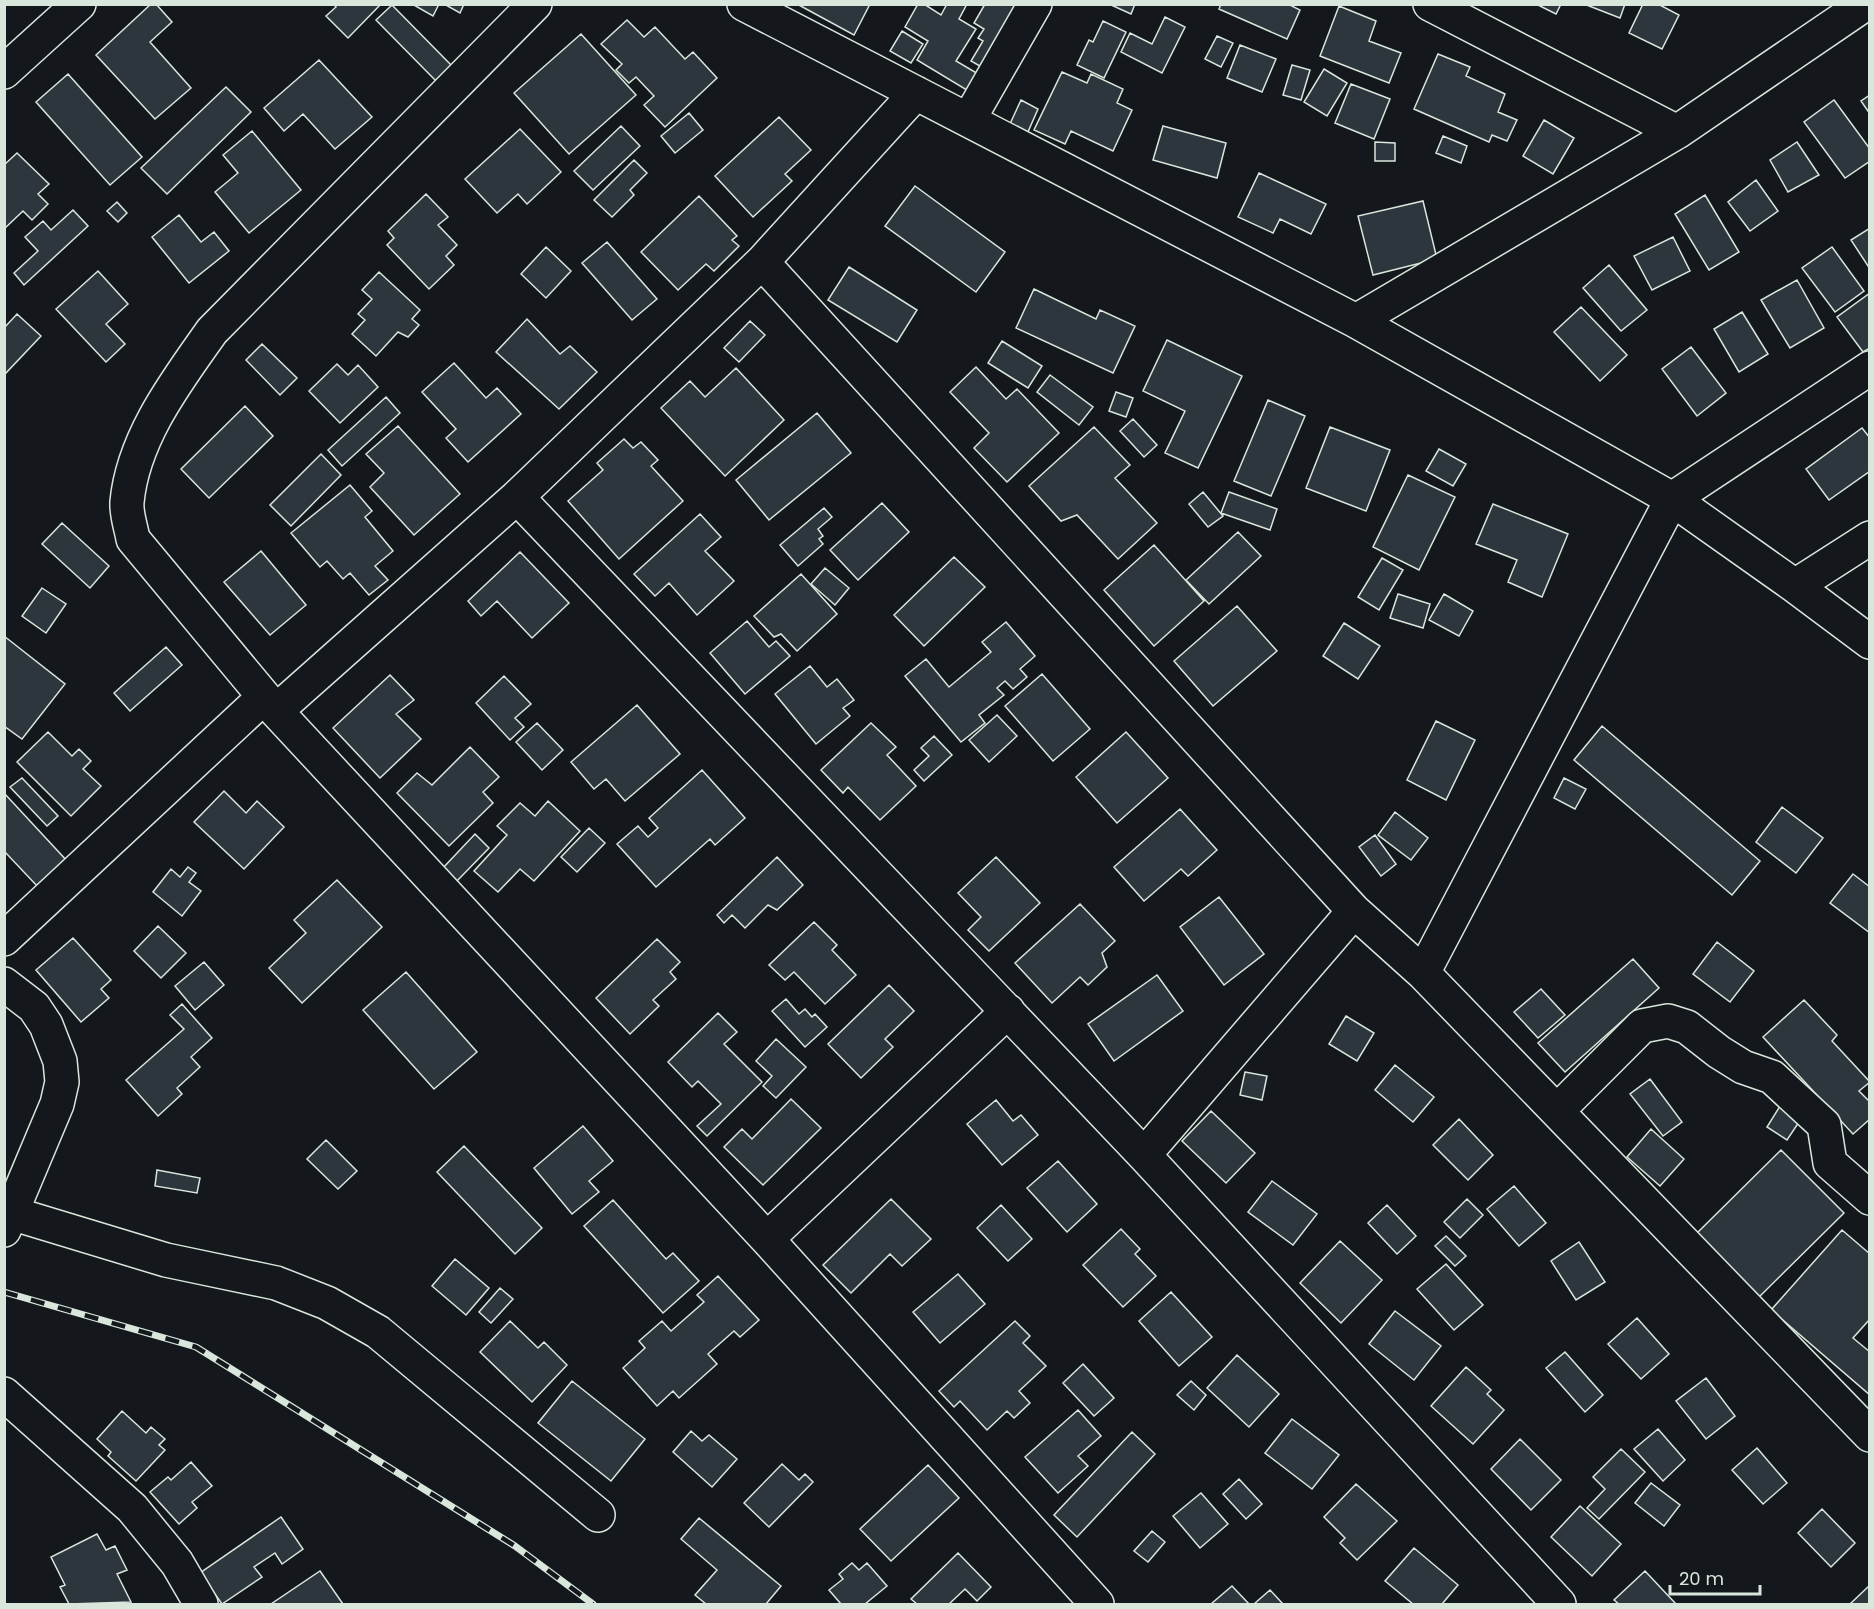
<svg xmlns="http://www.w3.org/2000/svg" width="1874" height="1609" font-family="Poppins,sans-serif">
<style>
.building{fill:#2c363c;stroke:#d8e6dc;stroke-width:1.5}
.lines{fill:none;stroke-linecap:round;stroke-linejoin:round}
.minor-casing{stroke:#d8e6dc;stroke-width:36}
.minor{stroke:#14181c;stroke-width:33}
.rail-casing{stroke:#d8e6dc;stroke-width:7}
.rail{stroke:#14181c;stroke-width:4.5;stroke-dasharray:14;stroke-linecap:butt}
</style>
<rect width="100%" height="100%" fill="#14181c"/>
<!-- building -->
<path class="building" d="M151 4H156L172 22 150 42 191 88 155 119 96 55Z
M334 4H381L348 38 326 16 336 7Z
M412 4H439L433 16Z
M444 4H464L460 13Z
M797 4H870L854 35Z
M918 4H924L941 15 947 4H967L959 19 976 29 956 61 980 75 970 92 917 60 928 41 905 27Z
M985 4H1016L1010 14 1015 17 985 69 971 61 983 41 978 38 984 29 974 23Z
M1109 4H1135L1131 14Z
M1221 4H1288L1300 10 1287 39 1219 9Z
M1536 4H1561L1556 14Z
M1584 4H1625L1620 18Z
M1643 4H1658L1679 15 1662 49 1629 33Z
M392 5 453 67 437 82 376 20Z
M1339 6 1376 21 1369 41 1401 53 1389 83 1320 56Z
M1165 17 1185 27 1162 73 1121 52 1130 33 1152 44Z
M627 20 644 37 655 27 685 59 693 52 717 78 665 127 644 105 654 96 636 77 629 83 616 70 622 64 601 44Z
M1103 21 1126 32 1104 78 1077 65 1089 40 1093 42Z
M902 31 923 44 911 63 890 51Z
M581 34 636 95 569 154 514 93Z
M1217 36 1233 43 1221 67 1205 59Z
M1240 45 1276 59 1262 92 1227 78Z
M1438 54 1470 67 1466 76 1505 94 1498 112 1517 120 1507 141 1492 135 1489 142 1414 109Z
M319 60 372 117 335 149 303 114 284 131 264 108Z
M1292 65 1310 70 1301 100 1283 95Z
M1324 69 1347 83 1327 116 1304 102Z
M1062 72 1087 83 1091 74 1123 89 1117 103 1132 110 1113 151 1071 131 1065 144 1034 130Z
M68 74 142 157 110 185 36 102Z
M1351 84 1390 99 1374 139 1335 123Z
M226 87 251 112 167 194 141 168Z
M1870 95V114L1861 101Z
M1021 100 1038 109 1027 134 1009 126Z
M1834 100 1870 149V161L1845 178 1804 122Z
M689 113 703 130 675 153 661 136Z
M779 117 811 150 785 174 792 181 753 217 715 176Z
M1544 120 1574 138 1553 174 1523 156Z
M621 126 640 146 593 190 574 171Z
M1163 126 1226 143 1217 178 1153 160Z
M520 129 561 172 527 204 518 194 497 213 465 179Z
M252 131 301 190 249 233 215 192 238 173 223 155Z
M1443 136 1467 146 1461 163 1436 153Z
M1375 142 1395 143V161H1375Z
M1797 142 1819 175 1788 192 1770 160Z
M17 153 49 184 38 194 48 204 32 220 23 211 4 229V165Z
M634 160 647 173 630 190 634 195 612 217 594 200Z
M1259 173 1326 204 1311 234 1280 219 1273 233 1238 217Z
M1756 180 1778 211 1750 231 1728 202Z
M915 186 1005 252 976 292 885 226Z
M426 194 448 217 438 225 457 245 446 256 454 265 429 289 387 245 394 238 388 231Z
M1705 195 1739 252 1709 270 1675 214Z
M699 196 737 236 732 240 739 246 714 271 706 264 678 290 641 252Z
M1423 201 1437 259 1373 275 1358 216Z
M117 202 127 213 118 222 107 211Z
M73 210 88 226 24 285 14 273 38 251 25 237 43 221 51 230Z
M179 215 201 242 214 232 229 251 189 283 152 237Z
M1870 228V269L1851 240Z
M1673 237 1690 271 1652 290 1634 256Z
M607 242 657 299 632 320 582 263Z
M546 247 571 271 546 298 521 274Z
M1832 247 1864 291 1835 312 1802 268Z
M1609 265 1647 310 1621 331 1583 288Z
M849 267 917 310 897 342 828 300Z
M98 271 128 304 106 324 125 344 106 362 56 309Z
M379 272 420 310 412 319 419 325 408 337 398 332 376 356 352 334 365 320 358 314 372 299 362 290Z
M1797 280 1824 328 1790 348 1761 300Z
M1034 289 1096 319 1100 310 1135 326 1113 373 1016 328Z
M1870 293V348L1863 352 1837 317Z
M1581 307 1627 355 1600 381 1554 332Z
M1742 312 1768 354 1739 372 1714 329Z
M17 314 41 336 4 375V328Z
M527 319 560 354 570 346 597 372 559 409 496 352Z
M750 321 765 335 739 362 724 348Z
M1167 340 1242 376 1198 468 1165 453 1185 411 1143 391Z
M1002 341 1042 366 1028 388 988 363Z
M262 344 297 378 280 395 246 360Z
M1691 347 1726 393 1697 416 1662 369Z
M454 363 486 398 497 388 521 414 468 462 446 438 456 429 422 392Z
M337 364 348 375 358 365 378 387 340 423 309 391Z
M976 367 1006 399 1017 389 1059 433 1007 482 974 448 989 433 950 392Z
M736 368 784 420 725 476 661 408 690 381 705 397Z
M1050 375 1093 407 1079 425 1037 392Z
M1116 392 1133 398 1126 417 1109 411Z
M386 397 400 413 342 466 328 450Z
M1268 400 1305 416 1271 496 1234 481Z
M245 406 273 436 209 498 181 469Z
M817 413 851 453 769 520 736 480Z
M1133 419 1157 445 1144 457 1120 431Z
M398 426 460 494 414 535 370 487 384 473 366 454Z
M1094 427 1130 465 1115 478 1157 523 1118 559 1077 515 1061 521 1029 486Z
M1330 427 1390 450 1366 511 1306 488Z
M1862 428 1870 438V471L1829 500 1806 469Z
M624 439 633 448 641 442 658 460 651 466 683 501 619 559 568 501 603 470 597 463Z
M1439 449 1466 464 1453 486 1426 471Z
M321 454 341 475 291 526 270 505Z
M1408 475 1455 497 1419 570 1373 547Z
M350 485 372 511 365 517 393 551 375 566 388 580 369 595 350 573 343 579 327 561 320 567 291 533Z
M1203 492 1223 516 1208 527 1189 504Z
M1229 492 1277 509 1270 530 1221 513Z
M882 503 909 532 858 580 830 550Z
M1493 504 1568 534 1542 597 1508 582 1517 560 1476 544Z
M824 508 832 517 818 529 823 536 819 539 823 544 798 566 780 545Z
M700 514 721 537 705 551 734 581 697 615 669 583 655 596 634 574Z
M62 523 109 566 90 588 42 544Z
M1238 532 1261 556 1209 604 1186 580Z
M1154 545 1204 601 1154 646 1104 590Z
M261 551 306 605 270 635 224 582Z
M520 552 569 603 532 638 497 601 481 616 468 601Z
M954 557 985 587 924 646 894 615Z
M1382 558 1403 570 1379 610 1358 597Z
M825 568 849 588 835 605 811 584Z
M801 574 837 614 797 651 781 634 774 637 754 616Z
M42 588 66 604 46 633 22 616Z
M1398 594 1430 604 1423 628 1390 618Z
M1444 594 1473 611 1459 636 1429 620Z
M1237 606 1277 651 1213 706 1174 661Z
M747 621 769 647 776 641 790 656 745 694 710 653Z
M1006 622 1035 656 1020 669 1027 677 1013 689 1005 681 997 688 1004 695 979 715 985 723 961 742 905 676 926 659 949 687 991 652 982 642Z
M1344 623 1380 646 1358 679 1323 656Z
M4 636 65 684 22 739 4 726Z
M166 647 182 665 130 711 114 693Z
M810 666 827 687 837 679 854 700 843 708 850 716 816 744 775 694Z
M1042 674 1090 729 1053 761 1005 706Z
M390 675 414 700 396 714 421 739 380 778 333 728Z
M504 676 531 704 515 718 524 727 510 740 476 703Z
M637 705 680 754 625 801 606 779 594 789 571 762Z
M997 715 1017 736 989 762 969 740Z
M1436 721 1475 740 1446 800 1407 780Z
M537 723 563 750 542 770 516 742Z
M871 723 896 747 887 755 916 786 880 820 848 787 843 793 821 770Z
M1602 726 1760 861 1732 895 1574 760Z
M48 732 72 756 79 749 91 761 83 769 101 786 71 816 17 762Z
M1126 732 1168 778 1117 823 1076 777Z
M934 736 952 755 924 781 914 770 929 756 921 748Z
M470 747 499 777 483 792 493 803 449 846 397 793 417 773 432 785Z
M702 770 745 818 715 845 710 839 656 887 617 844 638 826 648 837 658 828 649 818Z
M22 778 58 816 47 826 10 787Z
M1564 778 1586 789 1575 809 1554 798Z
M224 791 246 813 257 801 284 827 244 869 194 822Z
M4 793 68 862 39 888 4 851Z
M548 801 580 831 534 881 520 869 498 892 474 871 507 835 497 826 520 803 535 816Z
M1782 807 1823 838 1796 873 1756 842Z
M1180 809 1217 850 1188 876 1181 869 1144 901 1114 867Z
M1395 812 1428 838 1411 860 1378 835Z
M589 828 605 843 577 872 561 857Z
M475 834 489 848 456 882 442 869Z
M1375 835 1396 864 1381 876 1359 847Z
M777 857 803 885 777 910 768 905 745 928 732 915 724 923 717 915Z
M996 857 1040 903 989 951 968 930 981 917 958 893Z
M188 867 196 873 189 882 201 891 182 916 153 892 171 869 180 877Z
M1853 874 1870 887V933L1830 903Z
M337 880 382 927 302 1003 269 968 306 933 294 920Z
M1219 897 1264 954 1224 985 1180 927Z
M1080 904 1115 941 1102 953 1107 967 1088 985 1080 977 1052 1003 1015 963Z
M814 922 837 945 832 950 856 975 825 1004 794 972 785 980 769 965Z
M158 926 186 953 161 978 134 951Z
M73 938 111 980 101 989 109 998 81 1022 36 970Z
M657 939 680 962 670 972 676 979 653 1000 659 1006 630 1034 596 998Z
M1717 942 1754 971 1730 1002 1693 974Z
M1633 959 1659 988 1565 1072 1538 1043Z
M204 962 224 985 195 1010 175 986Z
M406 972 477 1052 434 1089 363 1010Z
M1157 975 1183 1011 1114 1061 1088 1024Z
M889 985 914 1011 885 1039 893 1047 861 1078 828 1044Z
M1541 989 1565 1015 1538 1038 1514 1012Z
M786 999 799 1014 805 1009 812 1017 815 1014 827 1027 805 1047 772 1011Z
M1804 1000 1837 1035 1832 1041 1870 1082 1859 1091 1870 1102V1119L1853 1134 1763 1037Z
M182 1004 212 1038 191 1057 200 1067 177 1088 182 1094 158 1116 126 1080 184 1029 170 1015Z
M718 1013 737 1032 724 1044 762 1082 707 1136 697 1126 721 1104 698 1081 692 1087 668 1062Z
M1346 1016 1374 1033 1357 1061 1329 1044Z
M776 1039 806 1067 776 1098 763 1086 772 1076 756 1061Z
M1395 1065 1434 1097 1413 1122 1375 1090Z
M1245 1072 1267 1076 1262 1100 1240 1095Z
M1650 1079 1682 1122 1663 1136 1630 1094Z
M791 1099 821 1128 763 1185 724 1147 742 1129 752 1139Z
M996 1100 1013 1121 1021 1115 1038 1135 1002 1165 967 1124Z
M1782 1103 1803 1116 1787 1140 1767 1127Z
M1211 1111 1255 1153 1226 1183 1182 1141Z
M1459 1119 1493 1155 1468 1180 1433 1145Z
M583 1126 613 1161 589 1181 599 1192 572 1214 534 1168Z
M1651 1129 1684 1159 1660 1186 1627 1157Z
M326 1140 357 1171 338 1189 307 1159Z
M464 1146 542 1228 515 1254 437 1172Z
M1781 1150 1844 1213 1756 1300 1693 1237Z
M1058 1161 1097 1204 1067 1232 1027 1188Z
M157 1170 200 1178 197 1193 155 1186Z
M1272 1181 1317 1214 1293 1245 1248 1212Z
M1514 1186 1546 1223 1519 1246 1487 1209Z
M891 1199 931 1239 902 1266 890 1254 851 1293 823 1265Z
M1467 1199 1483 1215 1460 1238 1444 1222Z
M613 1200 666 1259 673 1253 699 1281 663 1313 584 1226Z
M1001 1205 1032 1239 1008 1261 977 1228Z
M1387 1205 1416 1236 1397 1254 1368 1223Z
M1121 1229 1140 1249 1135 1254 1156 1276 1123 1307 1083 1265Z
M1842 1230 1870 1254V1319L1853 1338 1870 1352V1395L1771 1310Z
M1446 1236 1466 1256 1455 1266 1435 1246Z
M1340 1241 1382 1280 1341 1323 1300 1283Z
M1579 1242 1605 1282 1576 1300 1551 1261Z
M455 1259 489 1288 466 1315 432 1286Z
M1446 1264 1483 1305 1454 1330 1417 1289Z
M958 1274 985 1304 940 1343 913 1312Z
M718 1276 759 1320 740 1337 734 1331 708 1354 717 1364 679 1398 673 1391 657 1406 623 1368 645 1348 639 1341 662 1321 671 1331 704 1302 697 1295Z
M500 1288 513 1299 491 1323 479 1312Z
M1171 1292 1212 1337 1179 1366 1139 1321Z
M1395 1311 1441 1346 1414 1380 1369 1344Z
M1637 1318 1669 1354 1641 1379 1608 1344Z
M510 1321 538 1348 544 1342 567 1365 532 1402 480 1352Z
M1015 1321 1030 1336 1023 1343 1046 1366 1019 1391 1030 1403 1014 1418 1007 1411 987 1430 960 1401 954 1407 939 1391Z
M1565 1352 1603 1395 1585 1412 1546 1368Z
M1237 1355 1279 1394 1249 1427 1207 1388Z
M1083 1364 1114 1398 1094 1416 1063 1383Z
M1466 1367 1491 1390 1487 1394 1504 1410 1473 1444 1431 1406Z
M1706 1378 1735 1416 1706 1439 1676 1401Z
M572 1381 645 1439 611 1481 538 1423Z
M1191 1381 1206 1395 1194 1410 1177 1395Z
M1078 1410 1101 1436 1078 1456 1088 1466 1058 1493 1025 1457Z
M122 1411 146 1433 151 1427 165 1439 159 1445 165 1450 136 1481 108 1456 111 1452 97 1439Z
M1292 1419 1339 1455 1312 1489 1265 1453Z
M1658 1429 1685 1460 1663 1481 1634 1449Z
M691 1431 702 1441 709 1435 737 1459 712 1487 673 1452Z
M1132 1432 1155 1454 1077 1537 1054 1515Z
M1520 1439 1561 1480 1531 1510 1491 1469Z
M1757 1448 1787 1483 1763 1504 1732 1470Z
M1621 1449 1645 1472 1599 1519 1587 1508 1605 1489 1593 1477Z
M191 1462 212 1486 192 1502 197 1508 179 1524 150 1492 168 1477 171 1480Z
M782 1464 799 1480 805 1474 813 1482 769 1527 744 1503Z
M928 1465 959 1498 891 1561 860 1529Z
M1239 1479 1262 1504 1246 1519 1223 1494Z
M1651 1483 1680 1505 1664 1526 1635 1503Z
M1356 1484 1397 1521 1357 1560 1340 1543 1345 1538 1324 1517Z
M1201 1493 1228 1524 1200 1548 1173 1516Z
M1580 1506 1621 1544 1592 1576 1551 1537Z
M1822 1509 1855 1543 1831 1567 1798 1533Z
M281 1517 303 1549 282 1564 275 1553 254 1567 262 1577 222 1604 200 1573Z
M699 1518 781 1586 766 1604H706L695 1595 717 1570 681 1539Z
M1152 1531 1165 1542 1148 1562 1134 1551Z
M97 1534 106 1550 115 1546 127 1570 117 1574 131 1602 69 1604 60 1587 65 1585 51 1557Z
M1414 1548 1458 1585 1442 1604H1413L1385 1581Z
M958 1553 991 1587 977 1601 965 1589 949 1604H917L911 1599Z
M852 1563 859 1570 867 1563 887 1586 865 1604H841L829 1590 843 1579 839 1574Z
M320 1571 343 1604H271Z
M1645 1571 1676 1604H1619L1614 1600Z
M1870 1585V1604H1850Z
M1232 1586 1249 1604H1211Z
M1270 1590 1283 1604H1254Z"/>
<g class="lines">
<!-- minor casing -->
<g class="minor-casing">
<path id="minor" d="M535 4 212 331C176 382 133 438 127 502 126 514 131 527 133 539L276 711 767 1239 1097 1604
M744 4 1356 321 1672 499 1795 586 1870 642
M1430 4 1677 132
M4 72 79 4
M916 93 762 262 517 497 1144 1155 1559 1604
M969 119 1035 4
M762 262 1354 911 1423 973 1870 1435
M1356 321 1677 132 1865 4
M1795 586 1870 538
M276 711 517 497
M4 939 264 697
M1423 973 1672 499 1870 368
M4 984 34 1007 46 1025 60 1061 62 1082 57 1104 4 1230
M1557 1111 1642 1026 1668 1021 1687 1027 1719 1052 1743 1067 1772 1077 1824 1125 1830 1163 1870 1198
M1144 1155 1354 911
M11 1213 166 1260 276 1283 327 1303 378 1332 598 1515
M767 1239 1008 1011
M4 1394 132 1508 177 1563 201 1604"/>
</g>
<!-- minor -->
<use href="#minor" class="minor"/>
<!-- rail casing -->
<g class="rail-casing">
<path id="rail" d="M4 1292 196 1347 515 1546 593 1604"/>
</g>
<!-- rail -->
<use href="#rail" class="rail"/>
</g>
<!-- border -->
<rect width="1874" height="1609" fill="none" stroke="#d8e6dc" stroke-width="12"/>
<!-- scale -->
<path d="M1670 1585v9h90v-9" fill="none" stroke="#d8e6dc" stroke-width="3"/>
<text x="1679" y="1585" font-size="18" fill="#d8e6dc" stroke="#14181c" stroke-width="4.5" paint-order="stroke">20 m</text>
</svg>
